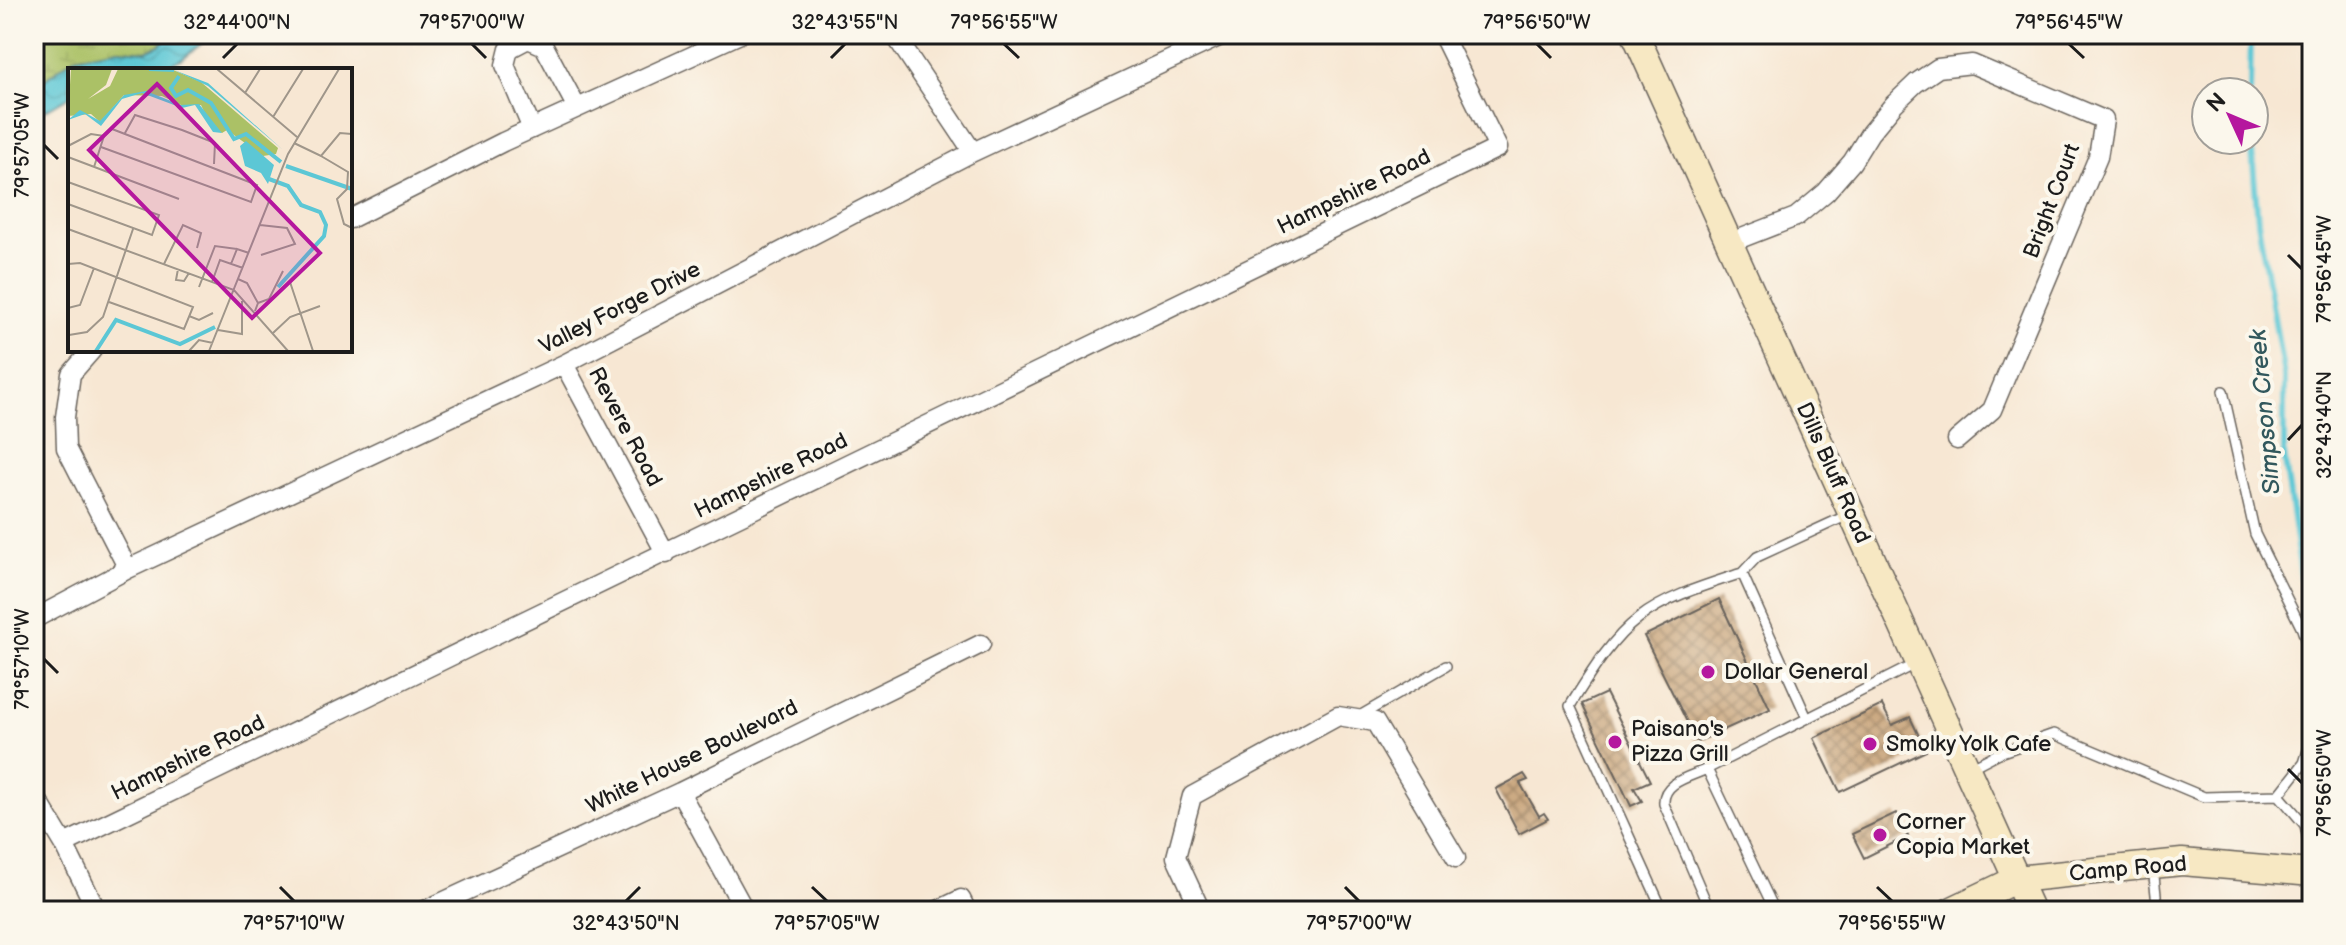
<svg xmlns="http://www.w3.org/2000/svg" width="2346" height="945" font-family="'Balsamiq Sans',sans-serif">
<style>
.wetland{fill:url(#wetland-marsh);stroke:#646e41;stroke-width:2}
.water{fill:url(#water-waves);stroke:#3c7278;stroke-width:2}
.lines{fill:none;stroke-linecap:round;stroke-linejoin:round}
.stream{stroke:#5cc7d5;stroke-width:6}
.building{fill:url(#building-cross-hatch)}
.lane-casing{stroke:#69635c;stroke-width:12}
.street-casing{stroke:#69635c;stroke-width:21}
.secondary-casing{stroke:#69635c;stroke-width:29}
.lane{stroke:#fff;stroke-width:9}
.street{stroke:#fff;stroke-width:18}
.secondary{stroke:#f7e8c3;stroke-width:26}
.ticks{fill:none;stroke:#1c1c1c;stroke-width:3}
.poi-dot{fill:#b5179e;stroke:#fbf7ec;stroke-width:3}
.labels{text-anchor:middle;dominant-baseline:central;stroke-width:8;stroke-linejoin:round;paint-order:stroke}
.street-label{font-size:22px;fill:#1c1c1c;stroke:#fbf7ec}
.poi-label{font-size:22px;fill:#1c1c1c;stroke:#fbf7ec;text-anchor:start}
.water-label{font-size:24px;font-style:italic;fill:#32585d;stroke:#fbf7ec}
.inset-river{fill:none;stroke:#5cc7d5;stroke-width:4}
.inset-road{fill:none;stroke:#9f968a;stroke-width:2}
.view{fill:#b5179e;fill-opacity:0.15;stroke:#b5179e;stroke-width:4}
.inset-edge{fill:none;stroke:#1c1c1c;stroke-width:4}
.neatline{fill:none;stroke:#1c1c1c;stroke-width:3}
.ticks-label{font-size:20px;text-anchor:middle;fill:#1c1c1c}
</style>
<defs>
<pattern id="wetland-marsh" width="20" height="14" patternUnits="userSpaceOnUse" patternTransform="scale(2)"><rect width="20" height="14" fill="#abc166"/><path d="M1 5h8M5 5V1M11 12h8M15 12V8" fill="none" stroke="#93a558"/></pattern>
<pattern id="water-waves" width="16" height="10" patternUnits="userSpaceOnUse" patternTransform="scale(2)"><rect width="16" height="10" fill="#5cc7d5"/><path d="M0 5q4-4 8 0t8 0" fill="none" stroke="#4faab6"/></pattern>
<pattern id="building-cross-hatch" width="8" height="8" patternUnits="userSpaceOnUse" patternTransform="scale(2)"><rect width="8" height="8" fill="#ccaa83"/><path d="M0 0l8 8M0 8l8-8" fill="none" stroke="#a58a6a"/></pattern>
</defs>
<rect width="100%" height="100%" fill="#fbf7ec"/>
<filter id="ink" filterUnits="userSpaceOnUse"><feTurbulence type="fractalNoise" baseFrequency=".0125" numOctaves="2"/><feDisplacementMap in="SourceGraphic" scale="16" xChannelSelector="R" yChannelSelector="G"/><feConvolveMatrix kernelMatrix="1 2 1 2 8 2 1 2 1" color-interpolation-filters="sRGB"/></filter>
<filter id="wash" filterUnits="userSpaceOnUse"><feTurbulence type="fractalNoise" baseFrequency=".006" numOctaves="4" result="noise"/><feDisplacementMap in="SourceGraphic" scale="32" xChannelSelector="R" yChannelSelector="G"/><feGaussianBlur stdDeviation="1.8" result="paint"/><feColorMatrix in="noise" values="0 0 0 0 0 0 0 0 0 0 0 0 0 0 0 0 0 1.4 0 .05"/><feComposite in="paint" operator="in"/></filter>
<g filter="url(#wash)">
<rect width="100%" height="100%" fill="#f7e7d3"/>
<!-- wetland -->
<path class="wetland" d="M34 34H170L160 45 146 51 119 49 75 57 34 88Z"/>
<!-- water -->
<path class="water" d="M170 34H214L183 58 159 70H70V96L34 117V88L75 57 119 49 146 51 160 45Z"/>
<g class="lines">
<!-- stream -->
<path class="stream" d="M2250 92 2251 34
M2251 140 2258 221 2284 376V454L2307 617 2312 633"/>
</g>
<g id="blocks">
<!-- building -->
<path class="building" d="M1719 599 1770 709 1697 742 1644 636Z
M1606 693 1650 781 1634 788 1642 801 1631 806 1582 704Z
M1882 705 1892 725 1910 717 1926 751 1840 792 1814 738Z
M1524 774 1528 780 1520 783 1539 816 1544 813 1548 819 1519 834 1496 789Z
M1896 813 1908 836 1864 858 1852 834Z"/>
</g>
</g>
<g filter="url(#ink)">
<use href="#blocks" fill-opacity="0" stroke="#69635c" stroke-width="2"/>
<g class="lines">
<!-- lane casing -->
<g class="lane-casing">
<path id="lane" d="M2223 391 2255 534 2302 629 2312 659
M1358 717 1446 666
M1807 718 1742 573 1757 557 1848 515
M1970 768 1999 753 2054 734 2204 797 2279 795 2305 825 2312 859
M1707 769C1690 777 1662 782 1664 804L1710 911
M2279 795 2304 763 2312 738
M2153 867 2157 904 2171 911
M1663 911 1570 706C1589 676 1610 640 1639 618 1667 596 1709 584 1742 573
M1775 911 1707 769 1917 663"/>
</g>
<!-- street casing -->
<g class="street-casing">
<path id="street" d="M894 34 973 152
M532 129 505 65 509 49 528 39 544 46 577 108
M350 219 503 142 740 34
M1729 243 1796 217 1826 192 1852 162 1870 133 1894 104 1916 83 1938 68 1972 64 2104 120 2098 157 1992 410 1957 440
M92 350 71 374 65 417 66 448 128 569
M564 364 666 554
M34 619 128 569 564 364 973 152 1225 34
M680 792 745 911
M34 794 64 844 97 911
M64 844 1498 148 1442 34
M423 911 680 792 981 644
M936 911 961 899 967 911
M1201 911 1176 857 1192 796 1338 716 1375 722 1456 858"/>
</g>
<!-- secondary casing -->
<g class="secondary-casing">
<path id="secondary" d="M1635 34 2031 911
M1950 911 2017 879 2182 862 2312 873"/>
</g>
<!-- lane -->
<use href="#lane" class="lane"/>
<!-- street -->
<use href="#street" class="street"/>
<!-- secondary -->
<use href="#secondary" class="secondary"/>
</g>
</g>
<!-- ticks -->
<path class="ticks" d="M472 44 486 58M1004 44 1019 58M1537 44 1551 58M2069 44 2084 58M223 58 237 44M831 58 845 44M44 145 58 159M2288 255 2302 269M2288 440 2302 425M44 659 58 673M2288 769 2302 783M280 887 294 901M812 887 827 901M1345 887 1359 901M1877 887 1892 901M626 901 640 887"/>
<!-- markers -->
<g class="poi-dot">
<circle cx="1708" cy="672" r="8"/>
<circle cx="1615" cy="742" r="8"/>
<circle cx="1870" cy="744" r="8"/>
<circle cx="1880" cy="835" r="8"/>
</g>
<g class="labels">
<!-- street labels -->
<g class="street-label">
<text transform="translate(1354 192) rotate(-26)">Hampshire Road</text>
<text transform="translate(2052 201) rotate(-69)">Bright Court</text>
<text transform="translate(620 308) rotate(-27)">Valley Forge Drive</text>
<text transform="translate(625 427) rotate(62)">Revere Road</text>
<text transform="translate(1833 473) rotate(66)">Dills Bluff Road</text>
<text transform="translate(771 476) rotate(-26)">Hampshire Road</text>
<text transform="translate(692 757) rotate(-26)">White House Boulevard</text>
<text transform="translate(188 758) rotate(-26)">Hampshire Road</text>
<text transform="translate(2128 869) rotate(-5)">Camp Road</text>
</g>
<!-- poi labels -->
<g class="poi-label">
<text x="1724" y="672">Dollar General</text>
<text x="1631" y="729">Paisano's<tspan x="1631" dy="25">Pizza Grill</tspan></text>
<text x="1886" y="744">Smolky Yolk Cafe</text>
<text x="1896" y="822">Corner<tspan x="1896" dy="25">Copia Market</tspan></text>
</g>
<!-- water labels -->
<g class="water-label">
<text transform="translate(2265 412) rotate(-95)">Simpson Creek</text>
</g>
</g>
<!-- overview -->
<g transform="translate(68 68)">
<rect width="284" height="284" fill="#f7e7d3"/>
<path d="M3 1H44L38 17 20 31 42 18 50 1H103L133 14 210 80 208 86 195 88 159 62 154 65 142 56 133 37H113L94 28 56 27 32 54 23 46 0 48Z" fill="#abc166"/>
<path d="M106 2 140 15 215 82 140 18ZM78 23 113 37 131 36 154 65 145 64 127 37 114 40 74 25 54 31 33 58 17 46 0 52 12 42 32 53 56 27ZM178 73 206 97 200 116 193 105 177 98 172 78Z" fill="#5cc7d5"/>
<path class="inset-river" d="M81 1 106 2M111 8 103 20 108 28 120 22 143 35 166 71 178 66 213 94M218 98 284 121M201 111 220 118 233 137 252 144 258 157 256 168 210 219M28 283 48 252 112 276 147 259"/>
<path class="inset-road" d="M149 1 229 69M177 25 192 1M205 49 235 1M57 65 67 47 114 62 147 75 146 96M226 75 253 88 272 65 284 66M0 78 23 66 36 68M253 88 280 104 279 121 269 131 276 156 284 160M0 89 111 131M26 99 36 68 44 61 189 117 183 134 33 79M0 114 91 147 84 167 0 136M192 157 219 160 227 176 193 187M0 161 166 222 220 283M0 196 12 195 125 239 116 261 41 234M96 196 115 157 133 165 129 180M163 196 169 181 181 185M110 201 108 212 116 213 121 205M170 211 179 215 190 235 187 243M144 214 152 192 175 200M222 214 245 283M131 219 147 178 169 181M190 235 201 231 215 203M0 240 12 237 26 200M121 248 131 252 145 245M150 262 174 266V233M205 265 222 249 252 238M1 267 19 264 35 249 65 161M121 283 131 272 145 275M141 283 220 86 271 1"/>
<path class="view" d="M89 16 252 185 184 250 21 82Z"/>
<rect width="284" height="284" class="inset-edge"/>
</g>
<!-- margin -->
<rect width="2346" height="945" fill="none" stroke="#fbf7ec" stroke-width="88"/>
<!-- north arrow -->
<g transform="translate(2230 116) rotate(314)"><circle r="38" fill="#fbf7ec" stroke="#a29f99" stroke-width="2"/>
<path d="M0-6L14 30L0 20L-14 30Z" fill="#b5179e"/>
<text y="-12" font-size="22" font-weight="bold" text-anchor="middle" fill="#1c1c1c">N</text>
</g>
<rect x="44" y="44" width="2258" height="857" class="neatline"/>
<g class="ticks-label">
<text x="237" y="29">32°44'00"N</text>
<text x="472" y="29">79°57'00"W</text>
<text x="845" y="29">32°43'55"N</text>
<text x="1004" y="29">79°56'55"W</text>
<text x="1537" y="29">79°56'50"W</text>
<text x="2069" y="29">79°56'45"W</text>
<text transform="translate(22 145) rotate(-90)" y="7">79°57'05"W</text>
<text transform="translate(2324 269) rotate(-90)" y="7">79°56'45"W</text>
<text transform="translate(2324 425) rotate(-90)" y="7">32°43'40"N</text>
<text transform="translate(22 659) rotate(-90)" y="7">79°57'10"W</text>
<text transform="translate(2324 783) rotate(-90)" y="7">79°56'50"W</text>
<text x="294" y="930">79°57'10"W</text>
<text x="626" y="930">32°43'50"N</text>
<text x="827" y="930">79°57'05"W</text>
<text x="1359" y="930">79°57'00"W</text>
<text x="1892" y="930">79°56'55"W</text>
</g>
</svg>
